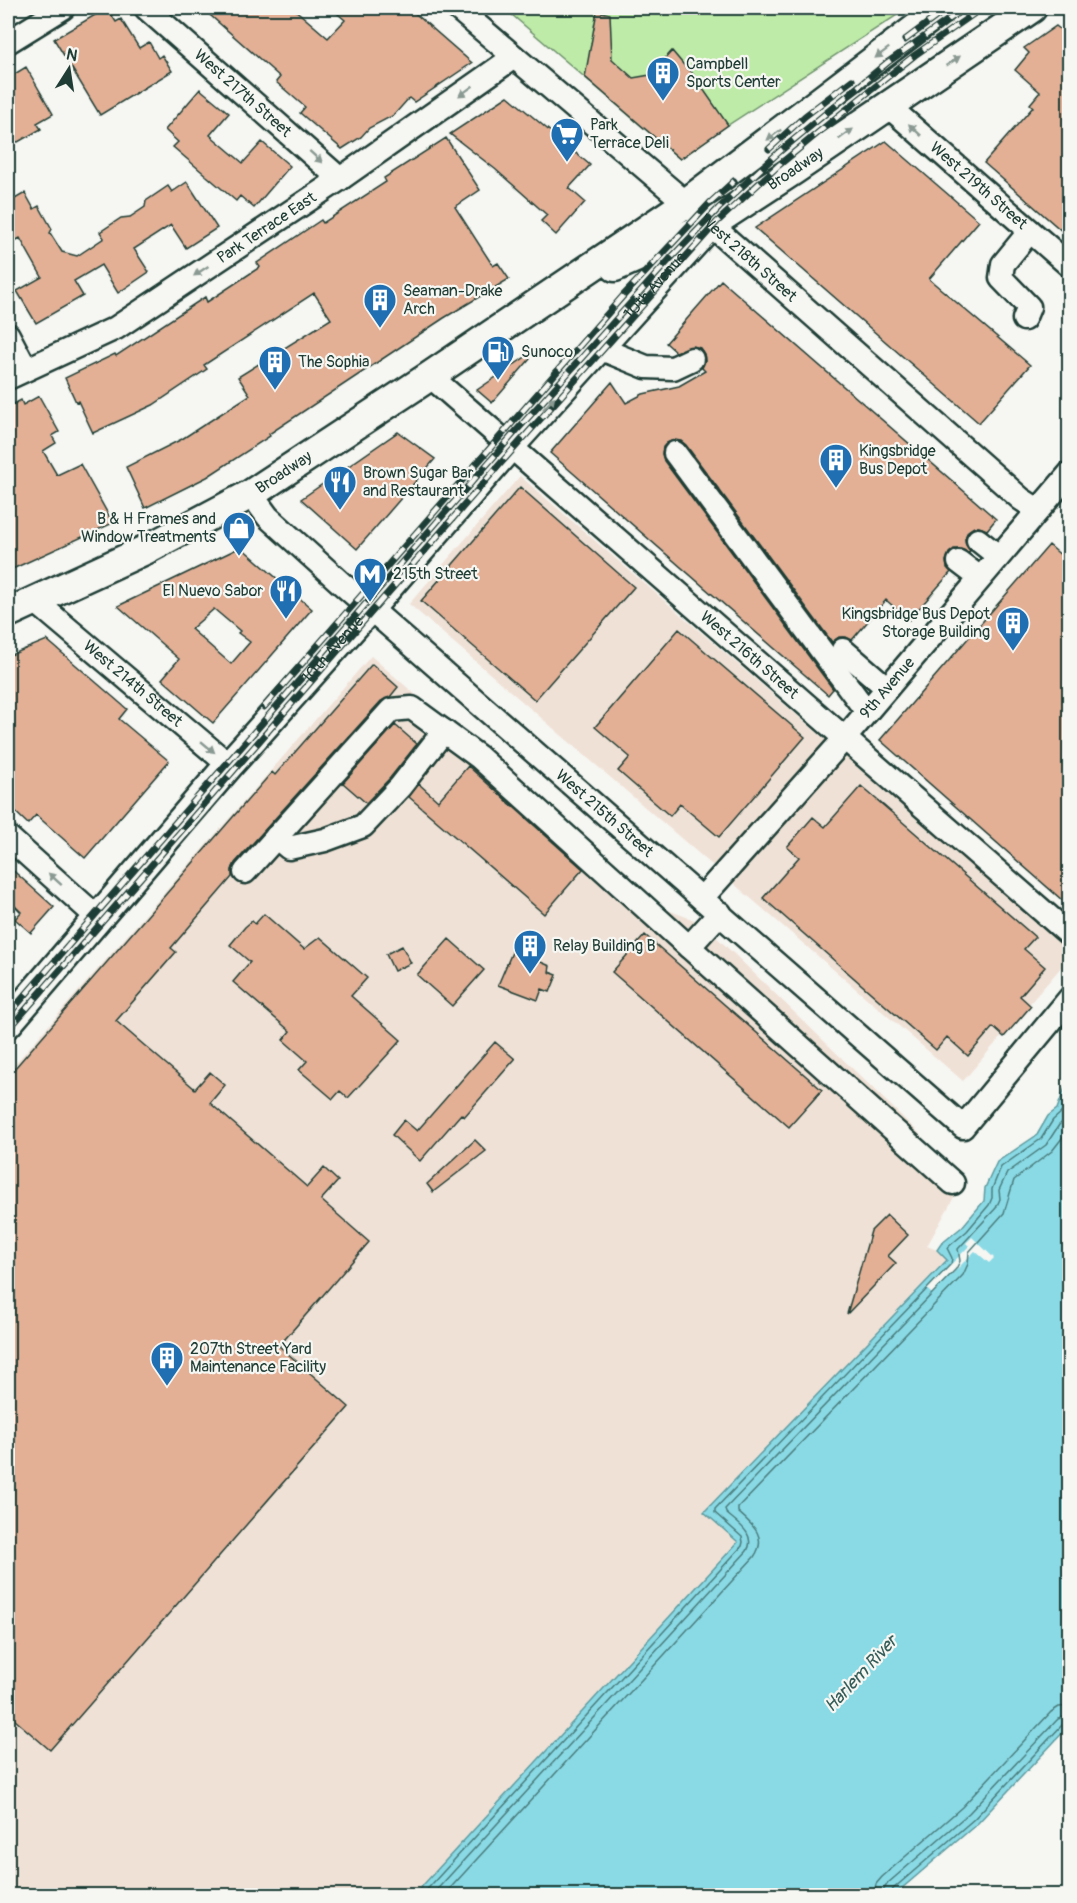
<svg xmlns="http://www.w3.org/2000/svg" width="1077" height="1903" font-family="Pangolin,sans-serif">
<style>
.built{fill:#f0e1d6}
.green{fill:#bfeba8;stroke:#6f946e;stroke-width:1.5}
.water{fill:#8adae6;stroke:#5f9b9f;stroke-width:1.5}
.pier{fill:#f6f6f2}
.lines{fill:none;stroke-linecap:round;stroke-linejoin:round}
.shore{stroke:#4a7c7b;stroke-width:1.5}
.building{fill:#e3b096;stroke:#1f3d34;stroke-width:1.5;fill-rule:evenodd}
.minor-casing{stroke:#1f3d34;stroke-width:27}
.major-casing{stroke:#1f3d34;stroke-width:33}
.minor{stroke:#f6f6f2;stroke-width:22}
.major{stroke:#f6f6f2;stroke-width:28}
.rail-casing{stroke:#1f3d34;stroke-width:7}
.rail{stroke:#f6f6f2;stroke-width:4.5;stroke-dasharray:14;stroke-linecap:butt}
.oneway{fill:#8a9a93}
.labels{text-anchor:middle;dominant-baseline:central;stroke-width:4.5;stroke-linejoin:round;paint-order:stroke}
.poi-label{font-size:16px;fill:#1f3d34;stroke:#f6f6f2;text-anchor:start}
.street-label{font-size:16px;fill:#1f3d34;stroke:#f6f6f2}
.water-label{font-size:18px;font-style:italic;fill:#345c58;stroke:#f6f6f2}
</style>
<rect width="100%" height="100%" fill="#f6f6f2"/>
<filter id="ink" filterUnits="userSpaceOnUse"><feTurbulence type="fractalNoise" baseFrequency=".0167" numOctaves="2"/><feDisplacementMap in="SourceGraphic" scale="12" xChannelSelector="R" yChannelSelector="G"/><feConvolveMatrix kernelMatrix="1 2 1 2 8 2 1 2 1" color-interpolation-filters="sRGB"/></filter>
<g filter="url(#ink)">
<!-- built -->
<path class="built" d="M520 476 1069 950V958L963 1081 409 604Z
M371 656 660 907 702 923 918 1132 959 1188 927 1246 937 1250 947 1259 704 1511 738 1541 413 1895 8 1896V1072Z"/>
<!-- green -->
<path class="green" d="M504 8H908L728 125 680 159Z"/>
<!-- water -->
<path class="water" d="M1069 1083V1726L978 1823 894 1895 413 1896 738 1542 704 1512 947 1260 937 1250 941 1244 962 1227 984 1201 985 1188 997 1162 1037 1135 1048 1116 1057 1109 1065 1088Z"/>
<!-- pier -->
<path class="pier" d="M972 1237 994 1258 989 1263 975 1251 932 1294 927 1289 969 1246 966 1243Z"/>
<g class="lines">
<!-- shore -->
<path class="shore" d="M421 1896 742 1546 743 1542 742 1537 715 1513V1509L951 1264 952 1258 947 1248 967 1231 989 1205 992 1198V1189L1001 1167 1041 1139 1053 1120 1062 1112 1070 1095
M431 1896 747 1551C757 1534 737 1523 726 1513L725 1509 956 1269 960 1261 958 1249 996 1208 1000 1199 999 1190 1007 1173 1046 1145 1059 1125 1070 1115
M443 1896 754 1557C768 1537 753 1525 738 1512V1508L963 1275 968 1264 969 1252 1004 1213 1014 1180 1052 1151 1070 1128
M874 1896 876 1884 882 1877 962 1807 1051 1712 1059 1707 1070 1706
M883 1896 884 1889 888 1883 969 1813 1058 1719 1070 1715
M891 1896 893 1889 974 1819 1063 1724 1070 1722"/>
</g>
<!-- building -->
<path class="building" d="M107 8 116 22 121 19 139 48 149 42 158 58 162 55 172 71 100 115 54 39Z
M202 8H293L328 38 345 20 331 8H409L472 63 414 102 409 98 394 115 369 128 361 137 342 149 300 113 305 107 276 82 280 77Z
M597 11 610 14 612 59 633 78 650 75 672 51 688 70H690L728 125 680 159 585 77Z
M1056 26 1070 37V238L984 163 1033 107 1030 104 1040 92 1015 70 1029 53 1024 48Z
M26 67 53 114 37 123 41 129 18 142 8 140V78Z
M200 89 229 113 210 135 243 163 262 142 290 166 254 208 240 196 236 201 173 147 178 142 165 130Z
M508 96 590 165 569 188 585 202 556 235 541 221 547 215 495 169 450 134Z
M446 138 480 190 455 207 493 266 498 263 509 279 444 318 269 434 270 436 207 477 145 508 126 467 182 439 250 395 238 377 331 319 314 293 204 365 207 369 153 405 93 433 78 401 76 402 65 378 115 354 116 356 205 297 207 302 260 267 257 263 321 220 323 223 386 182 384 178Z
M886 141 979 221 929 279 1030 365 979 423 755 228Z
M187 182 217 228 186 248 171 225 134 249 149 272 118 293 101 265 74 281 83 296 36 323 17 291 42 277 20 238 8 245V203L25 193 34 209 39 206 52 229 50 233 62 252 77 256 104 238 100 232 121 218 130 217 145 207 146 201 168 186 172 192Z
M721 280 996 519 987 530 979 527H974L968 531 965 539 966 545 970 551 968 552 961 549H954L949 553 946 561 947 568 951 572 909 620 886 600 852 640 846 637H839L832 642 686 445 681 441 674 440 667 443 663 447 662 454 664 461 833 689 828 695 550 453 612 382 626 403 643 394 679 386 705 371 702 368 705 361 704 354 700 348 693 346 676 352 666 343Z
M527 356 530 359 492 403 477 390Z
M39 396 59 432 52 436 56 443 43 451 57 475 80 464 113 523 8 571V407L21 400 23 405Z
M398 432 435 459 357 549 301 499Z
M520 487 634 587 535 700 421 601Z
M1049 545 1070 563V907L880 740Z
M241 547 312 609 213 723 162 679 179 659 118 606ZM214 609 240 631 238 633 250 642 231 664 191 629Z
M679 629 805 737 719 837 680 804 670 816 618 771 630 757 595 727Z
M47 640 127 709 119 719 169 761 85 858 36 815 28 824 8 805V656Z
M372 664 398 687 390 697 381 701 235 863 232 870V877L171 948 176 952 116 1021 195 1089 210 1072 225 1085 210 1103 307 1187 324 1168 338 1181 321 1200 369 1242 279 1346 349 1407 50 1750 8 1714V1076L272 772 275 775Z
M395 725 417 744 390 778 366 803 343 783Z
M468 766 583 869 544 914 409 797 419 784 438 801Z
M861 786 1035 937 1024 949 1045 967 1020 996 1031 1006 1004 1037 993 1027 968 1056 947 1037 936 1050 763 898 799 857 787 847 813 817 825 827Z
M8 866 54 907 31 933 15 919 21 912 8 899Z
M264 914 304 949 320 937 367 978 351 996 401 1040 348 1098 340 1091 333 1099 299 1070 307 1061 283 1040 290 1031 233 982 250 962 230 945 245 927 252 921 255 924Z
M645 935 822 1090 789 1127 612 972Z
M449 939 484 970 452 1006 417 975Z
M402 946 411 963 394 971 386 954Z
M513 950 550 966 549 972 557 975 550 992 542 989 538 1000 498 985Z
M495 1042 515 1059 464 1117 461 1114 420 1161 392 1135 404 1120 417 1131Z
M475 1140 486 1151 433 1192 427 1184Z
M887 1215 908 1235 888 1256 896 1263 847 1314 871 1231Z"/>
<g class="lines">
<!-- minor casing -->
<g class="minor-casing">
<g id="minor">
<path id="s1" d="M146 8 340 179"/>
<path id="s2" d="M457 8 686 203 1021 499 1038 510"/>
<path d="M8 42 63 8"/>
<path id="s3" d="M887 105 1070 266"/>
<path d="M1024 319 1029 307 1001 278 1003 264 1030 231"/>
<path d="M8 335 26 369"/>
<path d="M599 348 646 367 673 368 692 359"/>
<path id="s4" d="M430 376 1070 935"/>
<path id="s5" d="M8 378 116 328 340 179 514 57"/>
<path d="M675 453 867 712"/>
<path id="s6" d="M251 494 268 517 341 583 963 1127 1070 998"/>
<path d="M978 540 998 556"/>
<path d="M959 562 980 578"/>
<path id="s7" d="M35 601 229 765"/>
<path d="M843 650 887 688"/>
<path d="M8 837 98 918"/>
<path d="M276 837 289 848 325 840 363 826 400 787 444 731"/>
<path d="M245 872 391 710 412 708 479 757 689 947 720 913"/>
<path id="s8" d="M702 898 844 739 1070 473"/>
<path d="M689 947 953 1183"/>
</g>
</g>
<!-- major casing -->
<g class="major-casing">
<g id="major">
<path id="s9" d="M615 267 710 225 794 170 1032 8"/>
<path id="s10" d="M8 613 145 550 251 494 430 376 686 203 943 8"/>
<path id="s11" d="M8 1023 229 765 370 608 509 447 710 225"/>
</g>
</g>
<!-- minor -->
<use href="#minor" class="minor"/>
<!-- major -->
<use href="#major" class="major"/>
<!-- rail casing -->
<g class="rail-casing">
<path id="rail" d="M905 40 948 8
M769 149 805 116 852 80
M264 707 623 296 711 202 734 181
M8 1015 517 430 670 259 719 208 779 152 888 62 965 8
M8 1030 501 463 717 222 779 165 842 113 915 55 982 8"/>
</g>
<!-- rail -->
<use href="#rail" class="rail"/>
</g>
<!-- one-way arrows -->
<defs><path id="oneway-solid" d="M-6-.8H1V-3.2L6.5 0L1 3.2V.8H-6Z" transform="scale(1.5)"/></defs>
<g class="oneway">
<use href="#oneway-solid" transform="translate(882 53) rotate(143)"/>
<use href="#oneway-solid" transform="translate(953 61) rotate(-34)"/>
<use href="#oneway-solid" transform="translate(466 91) rotate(145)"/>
<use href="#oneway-solid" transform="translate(915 130) rotate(-137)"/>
<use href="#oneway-solid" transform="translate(846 134) rotate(-35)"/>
<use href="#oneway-solid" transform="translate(774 135) rotate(143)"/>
<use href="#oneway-solid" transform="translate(316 157) rotate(42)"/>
<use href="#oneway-solid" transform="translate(201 271) rotate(146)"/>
<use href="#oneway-solid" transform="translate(549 403) rotate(-48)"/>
<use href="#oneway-solid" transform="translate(208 747) rotate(40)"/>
<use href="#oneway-solid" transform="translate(55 879) rotate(-138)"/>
</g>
</g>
<!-- icons -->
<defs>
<g id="building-pin" transform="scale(1.725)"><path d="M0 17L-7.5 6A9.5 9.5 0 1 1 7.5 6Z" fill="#1f6fb2" stroke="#f6f6f2"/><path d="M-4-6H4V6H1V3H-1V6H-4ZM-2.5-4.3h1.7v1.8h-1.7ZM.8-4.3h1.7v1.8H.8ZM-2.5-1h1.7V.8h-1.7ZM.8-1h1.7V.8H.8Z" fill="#fff"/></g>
<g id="supermarket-pin" transform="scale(1.725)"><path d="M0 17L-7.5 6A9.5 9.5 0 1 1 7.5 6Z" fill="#1f6fb2" stroke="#f6f6f2"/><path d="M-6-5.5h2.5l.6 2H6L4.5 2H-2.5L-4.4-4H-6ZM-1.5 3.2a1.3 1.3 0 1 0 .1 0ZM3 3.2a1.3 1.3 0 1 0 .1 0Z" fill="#fff"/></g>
<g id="fuel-pin" transform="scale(1.725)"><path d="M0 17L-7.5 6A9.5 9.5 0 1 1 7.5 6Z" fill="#1f6fb2" stroke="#f6f6f2"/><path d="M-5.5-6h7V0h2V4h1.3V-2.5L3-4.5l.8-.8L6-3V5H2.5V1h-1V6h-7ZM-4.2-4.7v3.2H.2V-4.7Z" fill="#fff"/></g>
<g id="restaurant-pin" transform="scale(1.725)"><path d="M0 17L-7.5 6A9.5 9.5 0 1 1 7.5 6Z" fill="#1f6fb2" stroke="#f6f6f2"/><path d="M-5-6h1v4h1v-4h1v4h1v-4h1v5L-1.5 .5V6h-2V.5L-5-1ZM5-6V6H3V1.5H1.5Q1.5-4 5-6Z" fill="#fff"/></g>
<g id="shop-pin" transform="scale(1.725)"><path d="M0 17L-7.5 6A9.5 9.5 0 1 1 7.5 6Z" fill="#1f6fb2" stroke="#f6f6f2"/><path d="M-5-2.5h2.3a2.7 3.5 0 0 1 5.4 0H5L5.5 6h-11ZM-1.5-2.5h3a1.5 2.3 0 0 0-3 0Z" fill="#fff"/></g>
<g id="metro-pin" transform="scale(1.725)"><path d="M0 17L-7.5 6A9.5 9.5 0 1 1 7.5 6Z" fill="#1f6fb2" stroke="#f6f6f2"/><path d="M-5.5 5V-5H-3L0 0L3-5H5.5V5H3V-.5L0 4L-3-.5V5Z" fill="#fff"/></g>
</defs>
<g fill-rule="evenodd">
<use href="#building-pin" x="663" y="73"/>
<use href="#supermarket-pin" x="567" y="134"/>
<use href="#building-pin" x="380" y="300"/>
<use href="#fuel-pin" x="498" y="352"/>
<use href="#building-pin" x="275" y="362"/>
<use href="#building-pin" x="836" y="460"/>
<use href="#restaurant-pin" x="340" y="482"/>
<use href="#shop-pin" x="239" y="528"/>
<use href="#metro-pin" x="370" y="574"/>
<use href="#restaurant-pin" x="286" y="591"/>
<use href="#building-pin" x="1013" y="623"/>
<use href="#building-pin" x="530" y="946"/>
<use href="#building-pin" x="167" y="1358"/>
</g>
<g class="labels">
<!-- poi labels -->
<g class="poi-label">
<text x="686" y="64">Campbell<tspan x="686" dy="18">Sports Center</tspan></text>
<text x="590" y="125">Park<tspan x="590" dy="18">Terrace Deli</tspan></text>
<text x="403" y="291">Seaman-Drake<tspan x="403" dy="18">Arch</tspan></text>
<text x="521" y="352">Sunoco</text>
<text x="298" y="362">The Sophia</text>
<text x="859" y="451">Kingsbridge<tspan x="859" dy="18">Bus Depot</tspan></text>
<text x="363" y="473">Brown Sugar Bar<tspan x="363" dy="18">and Restaurant</tspan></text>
<text x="216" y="519" text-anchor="end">B &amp; H Frames and<tspan x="216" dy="18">Window Treatments</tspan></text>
<text x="393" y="574">215th Street</text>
<text x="263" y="591" text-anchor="end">El Nuevo Sabor</text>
<text x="990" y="614" text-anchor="end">Kingsbridge Bus Depot<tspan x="990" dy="18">Storage Building</tspan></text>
<text x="553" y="946">Relay Building B</text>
<text x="190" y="1349">207th Street Yard<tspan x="190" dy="18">Maintenance Facility</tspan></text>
</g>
<!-- street labels -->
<g class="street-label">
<text stroke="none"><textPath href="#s1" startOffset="129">West 217th Street</textPath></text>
<text stroke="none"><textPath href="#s9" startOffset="206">Broadway</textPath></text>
<text stroke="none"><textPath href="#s3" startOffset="122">West 219th Street</textPath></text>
<text stroke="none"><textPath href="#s5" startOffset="300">Park Terrace East</textPath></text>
<text stroke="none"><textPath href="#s2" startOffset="384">West 218th Street</textPath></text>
<text stroke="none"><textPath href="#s11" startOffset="981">10th Avenue</textPath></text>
<text stroke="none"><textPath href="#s10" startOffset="310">Broadway</textPath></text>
<text stroke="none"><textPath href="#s11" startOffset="495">10th Avenue</textPath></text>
<text stroke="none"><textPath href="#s4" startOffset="424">West 216th Street</textPath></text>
<text stroke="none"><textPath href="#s7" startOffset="128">West 214th Street</textPath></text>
<text stroke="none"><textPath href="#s8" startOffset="280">9th Avenue</textPath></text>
<text stroke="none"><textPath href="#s6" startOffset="477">West 215th Street</textPath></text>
</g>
<!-- water labels -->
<g class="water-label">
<text transform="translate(861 1674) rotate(-47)">Harlem River</text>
</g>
</g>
<!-- margin -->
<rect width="1077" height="1903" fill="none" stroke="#f6f6f2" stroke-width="30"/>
<rect x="15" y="15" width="1047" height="1873" fill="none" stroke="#1f3d34" stroke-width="2" filter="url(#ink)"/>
<!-- north arrow -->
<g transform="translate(69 69) rotate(12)" stroke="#f6f6f2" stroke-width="4.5" paint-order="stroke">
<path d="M0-4.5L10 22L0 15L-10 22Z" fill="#1f3d34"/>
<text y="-9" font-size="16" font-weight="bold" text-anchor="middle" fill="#1f3d34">N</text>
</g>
</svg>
